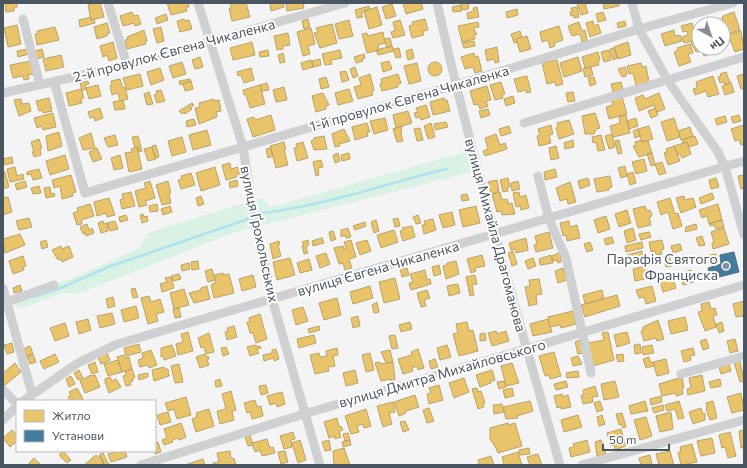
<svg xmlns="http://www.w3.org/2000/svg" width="747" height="468" font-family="Commissioner,sans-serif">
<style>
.green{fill:#d9f2e3}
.homes{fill:#e9c46a;stroke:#b9a367}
.public{fill:#457b9d;stroke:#46708b}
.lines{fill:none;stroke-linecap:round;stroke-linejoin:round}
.stream{stroke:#aee2f0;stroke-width:2.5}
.minor{stroke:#ced0d2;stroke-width:9}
.poi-dot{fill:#868d94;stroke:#fff;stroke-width:1.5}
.labels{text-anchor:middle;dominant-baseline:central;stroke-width:4;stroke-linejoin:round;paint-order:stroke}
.street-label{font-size:14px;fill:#4a5661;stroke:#fff}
.poi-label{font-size:14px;fill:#4a5661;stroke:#fff;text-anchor:end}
</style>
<rect width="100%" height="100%" fill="#f4f4f4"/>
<!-- green -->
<path class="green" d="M472 150 479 170 233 233 77 294 62 293 19 309 14 304 3 306V303L73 278 139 248C144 243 144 236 150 232L260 198 263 199 269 207H272Z"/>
<!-- homes -->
<path class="homes" d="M461 6a4 4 0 1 1 8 0a4 4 0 1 1-8 0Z
M5 3H17V7L14 8V11L6 12Z
M96 3H100L104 17 91 20 88 5Z
M167 3H188L189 7H186L187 11 171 15Z
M230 3H246L250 17 232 21 229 8H232Z
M273 3H283L284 7 271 11 270 4Z
M286 3H303L304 8 287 11Z
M403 3H421L423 9 406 14Z
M577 3H585L588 13 581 15Z
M603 3H619V6L604 9Z
M392 4 396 16 386 19 382 7Z
M461 5 462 11 453 12 452 7Z
M369 6 370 9 361 13 363 17 357 18 355 10Z
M377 7 382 25 369 29 364 11Z
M477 7 479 17 468 19 467 13 474 11 473 8Z
M577 7 579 17 574 18 573 15 571 16 570 12 572 11 571 8Z
M517 9 518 15 507 18 506 12Z
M132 12 134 16 138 15 141 24 135 26 134 23 123 26 120 16Z
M603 12 606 20 598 22 596 14Z
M734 12 740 30 730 33 728 28 725 29 722 18 723 16Z
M166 14 168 20 157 24 155 18Z
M91 17V20L94 19 95 23 80 27 79 20Z
M184 19 185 21 189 20 192 29 180 32 177 21Z
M308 19 310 27 304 29 302 21Z
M425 19 428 30 423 31 424 35 412 38 409 26 413 25 412 22Z
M715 19 716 24H700V23Z
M349 20 353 36 339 39 335 24Z
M400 20 405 35 393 38 391 32 395 31 393 22Z
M593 21 594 26 598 24 601 33 590 37 586 23Z
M625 21 626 26 618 28 617 23Z
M478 22 479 27 473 28 477 34 474 35 475 39 462 42 458 26Z
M579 22 582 31 585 30 587 40 582 42 580 34 572 36 568 26Z
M107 23 110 33 107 34V36L97 39 94 27Z
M692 23 697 40 684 43 682 37 688 35 687 31 683 32 681 26Z
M332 24 337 43 320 48 314 33 318 32 316 28Z
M17 25 21 44 8 47 4 28Z
M559 26 563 40 554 43 555 46 550 48 548 40 542 42 540 32Z
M55 27 59 40 37 45 35 34H38L37 31Z
M161 27 164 41 157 43 153 29Z
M311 28 315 44 308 46 310 54 303 56 297 32Z
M144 30 147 41H145L146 44 127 49 125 40 128 39 127 37Z
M674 30 675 36 680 35 682 41 665 46 661 34Z
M520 31 522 37 516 39 517 42 514 43 511 34Z
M741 31 744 49 735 52 728 35Z
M383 32 385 43 378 45 379 50 367 53 362 34 367 33 368 36Z
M288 33 290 45 283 46V49L277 50 274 36Z
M527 36 531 49 520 52 516 39Z
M390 38 392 46 387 48 384 39Z
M474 41 475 46 464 48 462 43Z
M699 41V48L702 50 696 52 691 43Z
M113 42 117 58 109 61 107 55 103 57 100 46Z
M252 42 255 55 233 60 230 48Z
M628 42 631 55 618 59 614 47Z
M690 44 693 53 688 54 691 62 679 66 674 52 678 50 677 48Z
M392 46 394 51 378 55 376 50Z
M497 47 499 62 495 63 494 59 487 61 485 50Z
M399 48 401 57 396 58 393 49Z
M614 48 617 58 613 60 610 49Z
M702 48H709L711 54 704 56Z
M28 49 29 54 18 57 17 51Z
M42 49 44 57 36 59 34 51Z
M412 49 414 58 408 60 406 51Z
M268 50 269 56 260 57 259 52Z
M340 50 342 58 331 60 332 64 325 65 322 54Z
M609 50 611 60 604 62 601 52Z
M598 52 600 60 598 61 599 65 585 68 582 57Z
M283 53 285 62 280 63 278 55Z
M474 53 475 57 478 56 482 71 475 73 473 67 465 69 461 57Z
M364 54 365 58 362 59 363 61 356 63 354 57Z
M61 55 64 67 46 71 43 59Z
M200 57 203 67 195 69 192 60Z
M578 57 582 71 564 77 560 63Z
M320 59 321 65 313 67 312 61Z
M311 60 313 67 303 70 301 63Z
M557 60 563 84 556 86 555 82 547 84 542 63Z
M31 61 34 74 28 75 29 79 24 80 23 76 13 78 10 65Z
M389 61 392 69 383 72 381 63Z
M428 69a7 7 0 1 1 14 0a7 7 0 1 1-14 0Z
M182 62 186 74 173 78 169 66Z
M417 63 421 81 409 84 404 66Z
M641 63 642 67 646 66 649 82 636 85 633 73 629 74 627 66Z
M355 67 358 76 353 78 350 69Z
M591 67 593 75 585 77 583 69Z
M625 67 627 73 626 76 622 77 618 69Z
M160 68 164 80 151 85 147 72Z
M251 68 254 80 244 83 241 75 238 76 237 72Z
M346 71 349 80 342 82 340 72Z
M726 72 730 83 725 85 724 82 720 83 718 77 721 76 720 74Z
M140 74 143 86 127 90 123 78Z
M370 74 374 90 372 91 373 95 358 99 354 87 361 85 359 78Z
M398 74 401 83 398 84V87L382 91 380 84 382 83 381 79Z
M744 74V88L741 89 737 76Z
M527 76 531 92 527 93 526 90 518 92 514 79Z
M713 76 719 94 708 97 706 91 695 95 693 89 697 88 696 82Z
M326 77 329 87 321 89 319 79Z
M594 77 596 84 590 86 588 78Z
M120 79 123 88 125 87 128 99 120 101 118 93 112 95 110 86 112 85 111 81Z
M190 79 191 81 180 85 179 81Z
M88 81 89 84 85 85 86 89 82 91 80 83Z
M191 81 193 89 185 91 183 84Z
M501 82 505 94 502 95 503 98 495 100 490 85Z
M621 82 623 89 613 92 611 84Z
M731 82 734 92 725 95 722 86Z
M267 83 269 90 262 91 260 85Z
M98 85 101 96 89 99 86 88Z
M260 85 265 104 250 108 246 95H244L243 90Z
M487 86 491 100 486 101 488 106 480 109 478 104 474 105 470 91Z
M284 87 287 100 276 102 273 90Z
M81 89 84 98H81L82 103 69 106 66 93Z
M349 89 353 101 338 105 335 93Z
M161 90 165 101 157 103 154 95 157 94 156 91Z
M149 92 153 104 147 105 144 94Z
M573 92 575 101 568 102 566 93Z
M323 93 329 105 326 106V109L316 112 312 96Z
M659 93 665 109 657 112 654 105 639 111 635 98 643 95 645 99Z
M513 96 515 103 506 106 504 99Z
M622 97 627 114 609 119 606 107 613 105 611 100Z
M49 98 52 111 43 113 42 110 39 111 36 101Z
M444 98V100H447L450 111 433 115 430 102Z
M21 99 22 104 29 103 31 111 19 116 14 100Z
M214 99V101L219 100 221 111 216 112 217 117 199 124 195 108 200 107 199 103Z
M123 100 125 109 115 110 113 102Z
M192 103 194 105 190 108 192 109 185 114 184 112 182 114 179 111Z
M426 105 430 117 421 120 420 117 416 118 414 113 418 112 416 108Z
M100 108 103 118 95 121 94 117 90 118 88 112Z
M655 108 658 115 651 118 648 111Z
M488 109 490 115 481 118 479 111Z
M408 111 412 123 396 128 393 115Z
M53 113 56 127 43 130 42 126 37 128 34 118Z
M595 113 600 128 596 129 594 134H585L582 116Z
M271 115 275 130 253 137 247 119 254 117 255 120Z
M626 115 630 133 613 137 610 126 620 123 619 117Z
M739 115 741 121 733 123 731 117Z
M725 116 727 122 717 125 715 119Z
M385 118 388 130 374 134 370 121Z
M636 118 638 126 629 129 627 121Z
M674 118 680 137 667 141 661 122Z
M194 119 196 125 187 127 186 121Z
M569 120 574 134 559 139 556 128 558 127 557 123Z
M446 122 448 127 435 130 434 124Z
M367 123 370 132H367L368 136 355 140 352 127Z
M431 123 435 137 428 139 424 126Z
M551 125 553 134 549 135 551 143 539 146 537 136 540 135 538 129Z
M744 125V144L741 145 739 140 735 141 731 129Z
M402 126 401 134 403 141 397 142 393 129Z
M509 126 511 133 501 136 499 129Z
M649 126 653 139 642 142 638 129Z
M690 127 693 136 681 140 678 131Z
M420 128 423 140 417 141 414 129Z
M344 129 350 141 339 144 340 146 335 147 332 134Z
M638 129 640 136 635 138 633 131Z
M207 130 211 145 193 150 189 135Z
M59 132 62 146 48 151 46 136Z
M91 133 95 148 83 150 79 138Z
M496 134 500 145 505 143 507 149 485 156 483 151 488 149 485 138Z
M612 134 615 147 609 149 605 136Z
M115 135 118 145 108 147 104 138Z
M601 135 605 150 598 151 596 142 593 143 592 137Z
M138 136 142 151 139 152 138 147 135 148 132 137Z
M324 136 327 149 314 150 311 141 314 140V138Z
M695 136 698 144 689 147 687 142 683 143 682 140Z
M182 137 186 152 172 156 168 141Z
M39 139 42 148 40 149 41 155 34 157 32 152H34L31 142Z
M573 140 574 147 565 149 564 143Z
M619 140 622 153 618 154 615 141Z
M641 140 642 142 648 141 652 153 639 157 633 146H636L635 142Z
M284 142 286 149H284L288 165 276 168 270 146Z
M303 142 308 158 297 161 294 148 297 147 296 144Z
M687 142 691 154 682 158 680 154 678 155 674 146Z
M156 145 159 157 155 158 152 146Z
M556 146 559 158 551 160 549 148Z
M674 146 680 161 668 165 664 153 667 152 666 149Z
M137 147 142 169 129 172 125 153 132 152 131 149Z
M152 147 156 159 148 161 144 149Z
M97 148 102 159 93 162 89 152Z
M271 148 273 156 268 158 266 149Z
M338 153 340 161 335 163 333 155Z
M349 153 350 159 342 161 341 155Z
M652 153 655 165 651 166 647 154Z
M65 155 69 169 50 175 46 161Z
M120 155 123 168 114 170 111 158Z
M12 157 13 163 5 165 3 159Z
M644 159 647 171 636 174 632 162Z
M321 160 323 167 318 168 319 175 316 176 313 162Z
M662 162 666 173 659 175 655 164Z
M230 163 231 169 238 167 240 176 226 180 222 165Z
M625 166 627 176 621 178 618 168Z
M15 167 17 176 23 174 24 179 10 182 7 169Z
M215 167 220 185 201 191 196 173Z
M39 169 42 178 33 180 31 174 27 175V172Z
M555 169 557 177 545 180 544 172Z
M3 172H5L9 187 3 189Z
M633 172 636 183 630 185 627 174Z
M191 173 195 185 181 189 178 180 182 179 181 176Z
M71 175 76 192 72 193 73 196 62 199 60 186 54 188 52 180Z
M744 175V188L741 189 738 176Z
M610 176 612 187 609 188V190L597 192 594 179Z
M508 178 510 187 507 188 508 191 503 192 500 180Z
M588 178 590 185 580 189 578 181Z
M716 178 719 187 711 189 709 180Z
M237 180 238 186 230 188 229 182Z
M497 180 499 191 491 194 488 182Z
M25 181 27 187 17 190 15 184Z
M150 181 155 198 145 201 147 205 139 207 135 191 146 188 144 183Z
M168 181 171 193 169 194 171 203 162 205 156 185Z
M518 181 520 189 512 191 511 183Z
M570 182 576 202 568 204 567 199 560 201 556 188Z
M39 186 41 193 33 194 31 188Z
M50 187 51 194 54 193 55 196 46 198 44 188Z
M131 192 135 206 122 209 120 200 123 199 122 194Z
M500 192 502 200 507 199 509 204 512 203 515 214 502 215 501 211 497 212 492 194Z
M519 192 520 197 526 195 529 208 521 210 520 206 516 207 513 193Z
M712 193 714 199 701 204 699 198Z
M467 194 469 200 462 201 461 195Z
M201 196 204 204 198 206 196 198Z
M684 196 685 200 693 198 696 207 681 213 676 198Z
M8 197 12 212 3 215V198Z
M109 198 115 215 107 217 106 213 97 216 94 202Z
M670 198 675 214 678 213 682 226 673 229 668 212 661 215 657 202Z
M90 204 94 216 81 220 82 224 77 225 73 213 78 211 77 208Z
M157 204 158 211 150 212 149 206Z
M718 204 722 220 709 224 707 216 702 218 699 210Z
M170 206 172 212 163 215 161 209Z
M476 206 480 223 463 227 459 210Z
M645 206 647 211 650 210 652 216 649 217 651 225 638 228 633 209Z
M627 210 631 223 619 227 615 214Z
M452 212 455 225 443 228 439 215Z
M143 214 144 217 147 216 148 221 142 223 140 215Z
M126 215 128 220 120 222 119 217Z
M418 215 421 223 416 224 413 217Z
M606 216 610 229 598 233 594 220Z
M29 218 32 227 19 230 16 221Z
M398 218 400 226 395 227 393 219Z
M433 219 436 230 424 234 422 225H425L424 221Z
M376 220 379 231 374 233 371 222Z
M722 220 724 227 716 229 714 225 710 226V223Z
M103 221 104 224 107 223 108 231 101 233 98 223Z
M115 221 118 229 110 231 107 223Z
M569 221 570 227 577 225 580 238 567 241 566 235 563 236 560 223Z
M365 222 366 226 355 230 353 226Z
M87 224 89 230 92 228 94 233 86 236 85 233 83 234 80 227Z
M696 224 697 229 685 232 686 227Z
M412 226 415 237 403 241 400 231 403 230 402 228Z
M348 228 351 237 346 238 345 235 341 237V230Z
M633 228 636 240 627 243 624 231Z
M724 228 729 244 713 249 712 243 714 242 711 232Z
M394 230 398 242 381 248 377 235Z
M333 231 336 239 331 241 329 232Z
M549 232 553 248 536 252 534 245 537 244 535 236Z
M649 232 651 237 641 240 639 234Z
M20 234 25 245 5 253 3 239Z
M702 236 705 245 699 246 696 238Z
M612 237 614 243 606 245 604 239Z
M322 238 324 243 313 246 312 241Z
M526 238 528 250 516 253 515 249 511 250 509 243Z
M46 240 48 247 42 249 40 242Z
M308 240 309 244 306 248 308 253 304 254 302 246H304L302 242Z
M351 240 356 257 349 259 352 268 345 270 343 263 339 264 334 248 343 246 344 249 346 248 344 242Z
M367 240 371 251 360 255 356 243Z
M662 240 664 249 661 250 662 254 656 255 655 251 651 252 649 242Z
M279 241 280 244 278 245 281 256 273 259 270 244Z
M590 242 593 250 587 252 584 244Z
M642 242 643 248 626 252 625 246Z
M680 244 682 250 673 253 671 246Z
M61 246 62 249 69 246 73 257 62 262 61 259 58 260 52 250Z
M513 251 517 264 512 266 508 253Z
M642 251 644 260 629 263 627 255Z
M560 252 561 262 558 263 557 260 552 261V256Z
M326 253 330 264 320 268 316 256Z
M716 254 717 260 706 263 705 256Z
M482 255 485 266 475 268 476 271 471 273 467 259Z
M551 255 553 263 540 265 539 259Z
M669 255 672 266 666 267 663 257Z
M23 256 26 266 23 267 24 270 13 274 9 261Z
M290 258 295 275 277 280 273 262Z
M533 258 536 266 528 269 525 261Z
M309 259 312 270 300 273 297 263Z
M198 261 199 269 192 270 191 262Z
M456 261 459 274 446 279 443 266 447 265V263Z
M189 263 190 269 182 271 181 265Z
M439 265 441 274 434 276 432 267Z
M646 266 649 278 635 281 633 269Z
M407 268 409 275 402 277 400 269Z
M563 268 567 280 558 283 555 271Z
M212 269 215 280 208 282 205 271Z
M425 270 427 280 430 279 431 284 411 290 409 283 413 282 410 274Z
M691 270 694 282 683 285 680 273Z
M223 273V275L229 274 234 293 214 298 211 285 216 282 214 275Z
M179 274 181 279 173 281 171 276Z
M253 275 256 287 242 291 239 279Z
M475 275 477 284 472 285 474 295 470 296 466 277Z
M672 275 676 288 663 292 659 279Z
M171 277 174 288 162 292 160 284 167 282 165 278Z
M395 278 400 299 384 303 379 282Z
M539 279 542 294 536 295 537 304 529 306 525 287 530 286 529 280Z
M458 284 460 293 449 296 447 286Z
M20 285 22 291 14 293 13 288Z
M207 286 210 299 194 303 189 293 201 290V288Z
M370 286 373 298 353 304 350 292Z
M652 286 656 301 646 304 644 297 639 298 636 290Z
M135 288 138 297 133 298 131 289Z
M184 289 189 305 174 309 170 293Z
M427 290 430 298 424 300 426 306 421 307 417 293Z
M602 290 604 299 585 304 583 295Z
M617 295 620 306 585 317 581 305Z
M149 296 151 302 160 299 164 312 156 314 158 321 148 324 141 298Z
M113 297 115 306 108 308 106 299Z
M337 298 341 315 324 320 319 303Z
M744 301V318L742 316 736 317 733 304Z
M377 302 379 312 374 313 372 305Z
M709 302 711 309 715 308 717 315 713 316 716 327 705 331 698 312 702 311 701 304Z
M136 306 139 318 124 322 121 310Z
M303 307 308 321 296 325 292 310Z
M179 308 181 317 175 318 173 309Z
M573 311 576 324 561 328 560 325 550 327 548 317Z
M112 313 115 324 100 328 97 316Z
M260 314 267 339 256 343 253 333H250L247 322H250L249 318Z
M358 316 360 326 353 328 351 318Z
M685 317 688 330 671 334 668 321Z
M88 319 91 330 79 334 76 322Z
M548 319 552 332 533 336 530 324Z
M658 320 664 339 657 341 656 338 644 341 641 331 643 330V327Z
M410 322 412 329 401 332 399 325Z
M467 322 469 331 473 330 478 351 459 356 453 334 458 333 456 324Z
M722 322 724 331 719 333 716 324Z
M65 323 69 336 55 341 50 328Z
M234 326 237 337 227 340 225 332 228 331 227 328Z
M319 326 320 330 309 333 308 329Z
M496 331 497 334 506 331 509 341 492 346 488 333Z
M188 332 193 351 178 355 176 344 183 342 181 334Z
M608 332 614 360 593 366 588 343 604 340 602 333Z
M627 332 630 343 617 347 614 335Z
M209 333 214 352 206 354 204 347 201 348 198 338Z
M485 333 486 340 480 341V334Z
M314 335 316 343 299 348 297 339Z
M395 335 398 348 392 349 389 336Z
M706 339 709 348 703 350 700 341Z
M735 339 738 351 730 353 727 341Z
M580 340 583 353 578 354 575 342Z
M12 343 14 352 7 354 4 345Z
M139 344 141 352 126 356 124 348Z
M640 344 641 353 635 354 634 345Z
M172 345 176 356 164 360 163 356 161 357V348Z
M256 345 257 347 260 346 261 348 257 349 259 353 250 356 247 347Z
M447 345 451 357 440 360 437 348Z
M652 345 654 353 643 355 642 347Z
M30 346 33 354 27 357 23 349Z
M226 347 229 354 223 356 221 348Z
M337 348 338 355 333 356 335 366 328 367 329 371 315 374 310 355 319 353 320 357 327 356 326 351Z
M693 348 695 355 690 356 691 360 684 362 681 351Z
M276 349 279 359 274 361V358L264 361 263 355 272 353V350Z
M418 349 424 368 418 370 417 366 412 368 413 371 403 374 398 359 412 355 411 352Z
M151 350 157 365 149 368 148 365 140 367 138 360 143 358 142 353Z
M390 350 393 362 386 363 381 352Z
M554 352 561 376 550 379 549 375 545 376 539 356Z
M107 353 110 360 101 364 98 357Z
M370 353 374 370 366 372 362 355Z
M33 354 36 362 30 364 27 356Z
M55 354 59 362 44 369 40 361Z
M205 354 206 357 208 356 209 359 207 360 209 365 200 368 196 357Z
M623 354 624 361 618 362 616 355Z
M124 355 125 358 129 357 132 369 122 372 117 357Z
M578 356 582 364 573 366 571 358Z
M649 357 651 363 653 362 654 366 646 368 643 359Z
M435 359 438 367 431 369 429 361Z
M666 359 669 373 657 376 653 362Z
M118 360 122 372 108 376 104 364Z
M740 361 744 381 740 382 734 362Z
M95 362 98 372 92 374 88 365Z
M380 362 381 364 393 362 395 380 391 381V379L381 381 375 363Z
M15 363 21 372 4 386 3 373Z
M512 363 519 383 506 386 501 366Z
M179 364 183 382 175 383 171 366Z
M729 364 731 371 721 374 719 367Z
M164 367V369H168L169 376 154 381 152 370Z
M132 369 135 377 133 378V381L130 382 131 385 126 386 123 376 126 375 125 371Z
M79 370 83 378 78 380 74 373Z
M355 370 358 383 346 386 343 373Z
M492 370 495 380 491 381V383L480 387 476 375Z
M578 371 579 377 567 378 566 373Z
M148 373V377L139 380 138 375Z
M91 375V376L95 375 100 387 85 393 80 381Z
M702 375 705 391 688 395 687 389 691 388 689 378Z
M71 376 75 384 69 387 66 379Z
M110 377 112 381 116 379 121 387 109 393 105 382V379Z
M682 377 684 388H682L683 394 676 396V393L662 396 659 384Z
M464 378 469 392 454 398 449 383Z
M220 379 222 386 216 387 215 381Z
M720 379 721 386 711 388 709 382Z
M505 381 506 387 499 389 497 382Z
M566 381 568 387 556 390 554 384Z
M615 381 619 397 604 400 601 384Z
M266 385 268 393 261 395 259 386Z
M439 385 443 400 429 404 427 394 431 393 429 388Z
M595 386 598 396 592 397 593 402 583 404 581 395H584L583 390Z
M77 388 83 399 79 401H70L68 397 71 396 69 392Z
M477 388 478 392 481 391 485 403H483L484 407 478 409 472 389Z
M512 388 514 396 505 398 503 390Z
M231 391 236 410 232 411 234 420 220 424 217 411 226 409 222 394Z
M282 392 285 404 277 407 276 403 270 405 267 396Z
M741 393 744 410 732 413 727 397Z
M562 394 563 397 568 395 571 407 561 409V407L557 408 554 396Z
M415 395 419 407 406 411V413L399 416 394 402Z
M661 396 662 402 651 405 650 399Z
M186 397 191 415 177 419 174 409 168 411 165 403Z
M255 400 257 407 261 406 263 416 252 419 250 412 247 413 244 403Z
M530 401 533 411 517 416 518 418 506 419 503 407Z
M600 401 603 410 597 412 594 403Z
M645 401 648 411 631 414 629 406Z
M679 401 684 418 678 419 675 409 667 411 665 405Z
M713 401 717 418 710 420 706 409 707 408 706 403Z
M393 402 395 412 389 413 392 424 383 427 377 406Z
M502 404 504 412 494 414 493 405Z
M663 405 664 410 654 413 652 408Z
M429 408 434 421 427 423 423 410Z
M701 408 703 414 705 413V420L693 424 689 412Z
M209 409 214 426 196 432 192 419 197 417 196 413Z
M366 409 371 426 364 428 363 424 357 426 359 432 351 434 345 416Z
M168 412 171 422 160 425 157 415Z
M671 412 673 429 660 432 656 416Z
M622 413 626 427 623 428 621 424 619 425 616 414Z
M578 415 582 427 564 432 561 420Z
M602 415 605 424 599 426 597 417Z
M646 417 652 436 640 440 634 420Z
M337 418 339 427 341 426 343 430 339 431 341 437 335 439 334 436 329 438 324 422Z
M405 421 409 430 403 432 400 422Z
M181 423 186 437 179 440 178 438 172 440 173 442 164 445 162 440 167 438 164 429Z
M508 423 509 425 515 423 522 446 498 453 496 448 490 439V428Z
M621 429 626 446 615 450 614 445 611 446 607 433Z
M12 430 17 435V441L10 447 3 438Z
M744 430V447L741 448 739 431Z
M293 432 295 439 291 440 292 447 284 449 280 436Z
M730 432 736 456 728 458 725 447 722 448 719 435Z
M348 433 350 440 345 441 343 434Z
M250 435 253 445 248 446 245 437Z
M712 438 715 453 701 456 697 441Z
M267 439 270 448 273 447 275 453 262 456 260 450 255 452 252 443Z
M300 440 306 460 298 463 292 443Z
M329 440 331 450 325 451 322 442Z
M350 440 351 445 343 447 342 442Z
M587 440 590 452 571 457 569 448 574 447 573 444Z
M601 440 606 454 597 456 595 442Z
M158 442 161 452 155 454V443Z
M692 444 697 462 681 465 678 452H681L680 447Z
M344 448 350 465H334L333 451Z
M529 448 530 454 520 455 519 450Z
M63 451 71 460 67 463 59 455Z
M112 451H125L127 457 111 462 108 454 113 453Z
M230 451 231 459 234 458 236 465H213V463L219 462 217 453Z
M285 451 288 462 281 464 278 452Z
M670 451 674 465H659L656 454Z
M518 452 522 465H504L502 457Z
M103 453 109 465H104L99 455Z
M538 454 542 465H530L527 457Z
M96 455 98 458 100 456 104 462 103 465H84Z
M650 455 652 465H641L639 458Z
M491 456 494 465H479L478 460Z
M34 458 41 465H31L29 463Z
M203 459 205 465H185Z"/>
<!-- public -->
<path class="public" d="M734 252 739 272 711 279 708 268 721 264 720 255Z"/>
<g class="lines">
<!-- stream -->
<path class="stream" d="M259 213C273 213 286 209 299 207 349 198 398 180 447 169
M34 297 61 288 108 267 251 218"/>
<!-- minor -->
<path class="minor" d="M108 3 127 65
M198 3 243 147 254 218 272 299 320 465
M437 3C472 159 516 312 560 465
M632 3 639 29 668 81 718 152 725 167 744 235
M23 19 40 85
M54 81 85 193 456 85 639 29 733 3
M3 93 127 65 345 3
M524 123 744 57
M538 176 549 219 566 258 591 373
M3 288 32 394
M7 302 54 285
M681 374 744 356
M3 390 17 404
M23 401 78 363 117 344 744 161
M3 420 17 406
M141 465 304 414 744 285
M582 465 744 420"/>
</g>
<!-- markers -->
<circle class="poi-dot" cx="726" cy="266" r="4"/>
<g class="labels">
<!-- street labels -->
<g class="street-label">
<text transform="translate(174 50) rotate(-15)">2-й провулок Євгена Чикаленка</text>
<text transform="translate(409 98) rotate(-16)">1-й провулок Євгена Чикаленка</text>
<text transform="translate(260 234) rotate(78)">вулиця Ґрохольських</text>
<text transform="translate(496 235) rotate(75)">вулиця Михайла Драгоманова</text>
<text transform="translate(378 268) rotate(-16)">вулиця Євгена Чикаленка</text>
<text transform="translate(442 373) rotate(-16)">вулиця Дмитра Михайловського</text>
</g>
<!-- poi labels -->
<g class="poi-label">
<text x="718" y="258">Парафія Святого<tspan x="718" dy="16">Франциска</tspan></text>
</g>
</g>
<!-- border -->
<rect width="747" height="468" fill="none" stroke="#4a5661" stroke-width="8"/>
<!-- legend -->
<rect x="16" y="400" width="140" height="52" fill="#ffffff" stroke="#b7bbc0"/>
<rect x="24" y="410" width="20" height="12" fill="#e9c46a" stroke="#b7bbc0"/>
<text x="52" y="420" font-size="12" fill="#4a5661">Житло</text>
<rect x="24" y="430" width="20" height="12" fill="#457b9d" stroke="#b7bbc0"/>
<text x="52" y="440" font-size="12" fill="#4a5661">Установи</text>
<!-- north arrow -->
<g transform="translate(711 36) rotate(140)"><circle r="19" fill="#ffffff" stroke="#b7bbc0"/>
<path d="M0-3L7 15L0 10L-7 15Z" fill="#868d94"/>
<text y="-6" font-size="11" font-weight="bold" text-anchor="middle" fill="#4a5661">Пн</text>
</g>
<!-- scale -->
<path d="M603 444v6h66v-6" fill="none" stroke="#4a5661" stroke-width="2"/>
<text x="609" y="444" font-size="12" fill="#4a5661" stroke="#ffffff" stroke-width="3" paint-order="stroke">50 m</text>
</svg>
